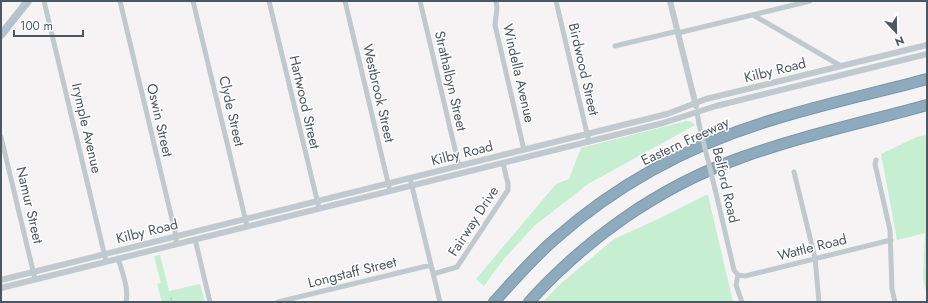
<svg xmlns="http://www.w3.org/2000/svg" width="928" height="303" font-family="Jost,sans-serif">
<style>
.green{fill:#c6eed1}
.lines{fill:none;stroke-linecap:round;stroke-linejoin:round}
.stream{stroke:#96e1e8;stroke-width:1.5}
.motorway-casing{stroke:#7996aa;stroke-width:12}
.minor{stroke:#bfc9ce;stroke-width:5}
.tertiary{stroke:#bfc9ce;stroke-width:6}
.primary{stroke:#b5c5cf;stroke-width:8}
.motorway{stroke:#8eabbe;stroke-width:10}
.tram{stroke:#b5b9bc;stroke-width:1}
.minor-bridge{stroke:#bfc9ce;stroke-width:5}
.labels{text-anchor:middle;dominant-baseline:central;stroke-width:3;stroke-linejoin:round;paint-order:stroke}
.street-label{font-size:14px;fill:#4b5860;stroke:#fff}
</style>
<rect width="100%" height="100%" fill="#f5f3f3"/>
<!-- green -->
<path class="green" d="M686 121 692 122 695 125 588 184 534 226 504 259 484 286 476 279 556 184 569 179 581 148Z
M927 135V295L923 279 925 233 897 240 881 154 917 137Z
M706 195H708L733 302H543L559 285 614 239 656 220Z
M160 255 169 291 200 284 205 302H162L157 284 161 283 154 256Z"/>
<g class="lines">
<!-- stream -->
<path class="stream" d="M171 298 172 302"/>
<!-- motorway casing -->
<g class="motorway-casing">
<path id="motorway" d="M494 302C514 280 533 258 555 239 618 183 692 144 772 120 823 104 875 93 927 79
M529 302C587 238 659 187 740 158 801 136 865 122 927 105"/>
</g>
<!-- minor -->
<path class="minor" d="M44 1 106 261
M120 1 176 236V244
M193 1 247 226
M269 1 319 208
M345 1 390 191
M420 1 459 166
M496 1 497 8 495 25 524 150
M556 1 589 142
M753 15 841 66
M678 33 810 1
M615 46 678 31
M697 112 699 124
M1 137 35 279
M876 160 875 164 890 230 892 289 895 302
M794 172 815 258 819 302
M410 178 440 302
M715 189 734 270 738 275
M195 239 210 302
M118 258C122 272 129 288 126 302
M433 274 457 267 508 190V184L503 163
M738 275 745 276 891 240
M738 275 736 285 742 302
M278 302 431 265"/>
<!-- tertiary -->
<path class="tertiary" d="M670 1 696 106
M1 280 667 114 706 99 927 45
M1 288 663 123 716 106 927 54"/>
<!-- primary -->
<path class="primary" d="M1 35 28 1"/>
<!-- motorway -->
<use href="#motorway" class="motorway"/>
<!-- tram -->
<path class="tram" d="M1 36 30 1"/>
<!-- minor-bridge -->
<path class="minor-bridge" d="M699 124 715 189"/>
</g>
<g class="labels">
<!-- street labels -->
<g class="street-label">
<text transform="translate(584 69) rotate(77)">Birdwood Street</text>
<text transform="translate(775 70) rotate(-14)">Kilby Road</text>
<text transform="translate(519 73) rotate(77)">Windella Avenue</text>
<text transform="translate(451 81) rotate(77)">Strathalbyn Street</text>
<text transform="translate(379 93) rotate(77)">Westbrook Street</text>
<text transform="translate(305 102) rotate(77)">Hartwood Street</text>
<text transform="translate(232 111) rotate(77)">Clyde Street</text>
<text transform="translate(160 120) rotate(77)">Oswin Street</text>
<text transform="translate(87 128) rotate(77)">Irymple Avenue</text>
<text transform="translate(685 141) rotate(-25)">Eastern Freeway</text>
<text transform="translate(462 153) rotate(-14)">Kilby Road</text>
<text transform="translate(726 185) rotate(77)">Belford Road</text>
<text transform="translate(30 205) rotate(77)">Namur Street</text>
<text transform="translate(473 221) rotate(-57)">Fairway Drive</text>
<text transform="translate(147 231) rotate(-14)">Kilby Road</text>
<text transform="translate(812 247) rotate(-14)">Wattle Road</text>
<text transform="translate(352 272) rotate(-14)">Longstaff Street</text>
</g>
</g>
<!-- border -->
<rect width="928" height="303" fill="none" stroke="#4b5860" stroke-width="4"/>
<!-- north arrow -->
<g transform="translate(896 32) rotate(158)" stroke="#ffffff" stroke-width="3" paint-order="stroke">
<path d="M0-3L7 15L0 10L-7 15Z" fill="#4b5860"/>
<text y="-6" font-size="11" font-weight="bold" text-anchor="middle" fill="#4b5860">N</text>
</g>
<!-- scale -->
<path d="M14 30v6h69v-6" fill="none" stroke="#4b5860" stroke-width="2"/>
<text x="20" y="30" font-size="12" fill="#4b5860" stroke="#ffffff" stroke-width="3" paint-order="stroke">100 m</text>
</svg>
